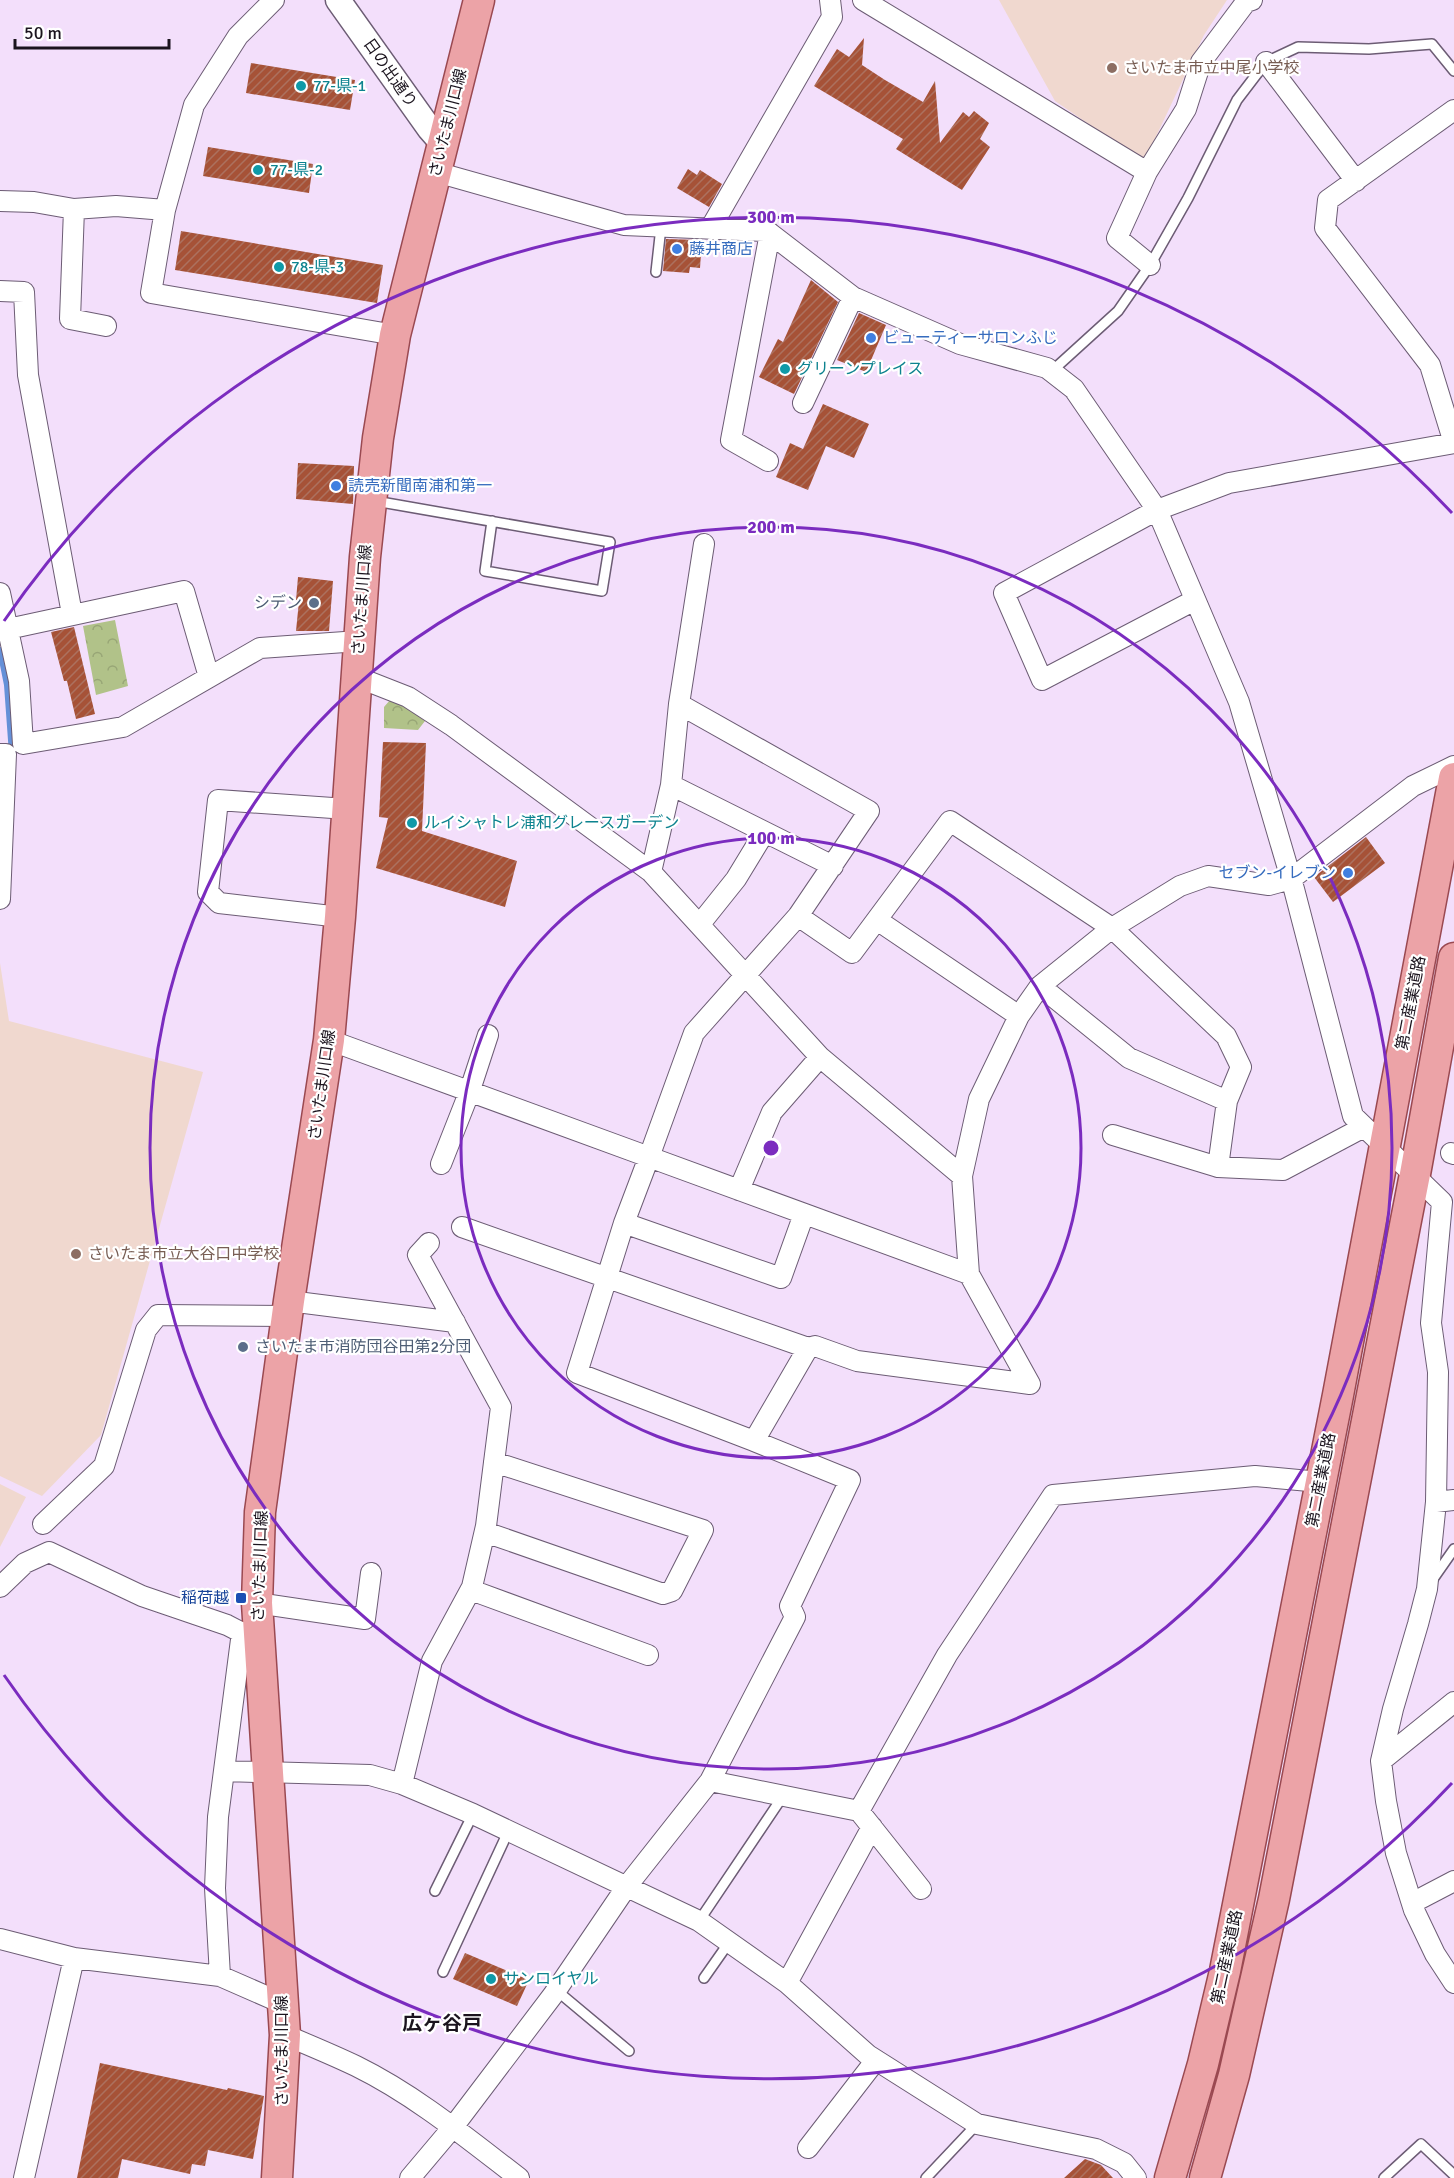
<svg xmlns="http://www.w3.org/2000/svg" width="1454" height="2178" font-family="Signika,'Noto Sans JP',sans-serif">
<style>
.education{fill:#f0d8cf}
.park{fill:url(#park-crowns)}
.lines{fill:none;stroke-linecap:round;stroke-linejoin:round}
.stream{stroke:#6590d8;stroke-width:6}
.building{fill:url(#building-hatch)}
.service-casing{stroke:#6c5c74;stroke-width:12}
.minor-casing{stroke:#6c5c74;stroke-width:22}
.tertiary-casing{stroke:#6c5c74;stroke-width:27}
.primary-casing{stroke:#9a4951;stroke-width:33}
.service{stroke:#fff;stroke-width:9}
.minor{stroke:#fff;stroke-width:20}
.tertiary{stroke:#fff;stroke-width:24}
.primary{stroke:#eca3a7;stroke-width:30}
.ring{fill:none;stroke:#7b2cbf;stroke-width:3}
.education-dot{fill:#8d6e63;stroke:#fff;stroke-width:2}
.culture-dot{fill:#0f9aa8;stroke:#fff;stroke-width:2}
.shop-dot{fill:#3f7fe0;stroke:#fff;stroke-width:2}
.service-dot{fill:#5c6f8a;stroke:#fff;stroke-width:2}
.transit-dot{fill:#1a4fb4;stroke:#fff;stroke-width:2}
.labels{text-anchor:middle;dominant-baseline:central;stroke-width:4.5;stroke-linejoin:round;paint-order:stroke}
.education-label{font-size:16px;fill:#785e54;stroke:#fff;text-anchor:start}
.street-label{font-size:16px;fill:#1b141e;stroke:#fff}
.culture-label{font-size:16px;fill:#0d838f;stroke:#fff;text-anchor:start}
.shop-label{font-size:16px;fill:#366cbe;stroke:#fff;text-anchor:start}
.service-label{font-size:16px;fill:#4e5e75;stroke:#fff;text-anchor:end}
.transit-label{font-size:16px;fill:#164399;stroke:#fff;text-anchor:end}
.quarter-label{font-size:20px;font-weight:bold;fill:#1b141e;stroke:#fff}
.centre{fill:#7b2cbf;stroke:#fff;stroke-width:3}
.ring-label{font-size:18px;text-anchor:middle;font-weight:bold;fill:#7b2cbf;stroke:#fff;stroke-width:4.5;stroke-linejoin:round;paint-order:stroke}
</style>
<defs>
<pattern id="park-crowns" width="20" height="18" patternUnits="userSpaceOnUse" patternTransform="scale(1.5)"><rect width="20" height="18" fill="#b1c289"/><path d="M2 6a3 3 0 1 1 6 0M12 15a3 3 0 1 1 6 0" fill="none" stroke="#98a676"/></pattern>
<pattern id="building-hatch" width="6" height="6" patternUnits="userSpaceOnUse" patternTransform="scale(1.5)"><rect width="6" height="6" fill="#a65237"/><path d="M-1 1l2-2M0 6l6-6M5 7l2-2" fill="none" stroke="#ac715f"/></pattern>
</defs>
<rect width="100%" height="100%" fill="#f3dffb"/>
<!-- education -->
<path class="education" d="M999 0H1227L1204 35 1144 162 1055 101Z
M0 963 9 1021 203 1072 101 1435 42 1496 0 1476Z
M0 1484 26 1497 0 1547Z"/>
<!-- park -->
<path class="park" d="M115 620 128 686 96 695 83 626Z
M390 700 402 704 425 721 418 730 384 728V707Z"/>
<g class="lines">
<!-- stream -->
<path class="stream" d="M0 650 7 685 12 754"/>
</g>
<!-- building -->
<path class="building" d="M864 38 862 65 885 80 923 102 935 81 940 143 963 112 969 117 974 111 989 123 980 139 990 147 962 190 896 149 903 139 814 86 837 49 849 57Z
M251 63 355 80 350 110 246 93Z
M208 147 313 164 309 193 203 176Z
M688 169 697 175 700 170 722 184 709 207 677 188Z
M181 231 383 265 377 303 175 270Z
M666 239 702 240 700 268 690 267 689 273 663 271Z
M811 280 838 302 794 394 759 377 778 339 783 342Z
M859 313 886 325 866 372 837 360Z
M823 404 869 424 854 458 826 446 808 490 776 477 790 443 803 449Z
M298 463 354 466 353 504 296 499Z
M298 577 333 581 329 631H296L299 601 296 600Z
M74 627 95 714 76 719 67 681H64L51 632Z
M383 742 426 743 422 831 517 861 505 907 376 868 388 818 379 817Z
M1366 837 1385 863 1333 902 1314 877Z
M465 1953 529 1980 517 2006 453 1979Z
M100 2063 227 2090 228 2088 264 2096 253 2159 208 2150 205 2166 192 2164 190 2174 122 2159 118 2178H77Z
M1085 2159 1101 2165 1113 2178H1064Z"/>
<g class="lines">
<!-- service casing -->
<g class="service-casing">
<path id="service" d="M656 272 661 227
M1052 371 1118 311 1150 265 1188 198 1237 100 1266 62 1298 47 1369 49 1432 44 1454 71
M375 501 610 542 602 591 485 571 492 521
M1433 1579 1454 1549
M435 1891 473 1814
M699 1921 783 1796
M443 1972 508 1832
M704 1978 730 1941
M556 1990 629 2051
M926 2178 977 2124
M1384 2178 1421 2144 1454 2175"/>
</g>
<!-- minor casing -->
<g class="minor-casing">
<path id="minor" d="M274 0 238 36 194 105 165 210 151 293 395 335
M863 0 1147 172 1186 109 1201 62 1246 2 1252 0
M1266 62 1356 181
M436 172 624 225 767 231 853 297 960 344 1047 368 1074 389 1157 510 1239 702 1294 889 1353 1116 1442 1202 1431 1323 1438 1372 1436 1502 1454 1500
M1147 172 1117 238 1150 265
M0 201 34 202 74 209
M710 229 832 17 830 0
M0 291 24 292 28 375 72 614
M106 326 70 319 74 209 116 206 165 210
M803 403 853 297
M768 461 731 440 770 233
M0 593 19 681 23 744 123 727 260 648 359 641
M1195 600 1042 680 1004 593 1157 510 1229 483 1454 443 1430 365 1325 228 1328 200 1454 110
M8 629 184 591 209 677
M357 677 408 697 451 725 651 872 820 1057 962 1176
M679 704 869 811 798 916 694 1033 649 1157 969 1274
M0 754H6L0 899
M671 785 833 866
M651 872 671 785 679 704 704 544
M798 916 852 953 950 821 1112 928 1226 1036 1241 1067 1227 1101 1218 1167
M340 917 219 903 208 892 218 800 347 809
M877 920 1019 1016
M700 924 736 879 764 833
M1040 986 1129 1058 1227 1101
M329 1040 649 1157 624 1223 577 1373 754 1441
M1113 1135 1218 1167 1283 1170 1364 1127
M1451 1153 1454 1154
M441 1164 469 1093 488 1035
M739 1190 772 1112 820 1057
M624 1223 781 1278 804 1214
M462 1227 808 1348
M289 1301 455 1322
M1030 1384 969 1274 962 1176 979 1099 1019 1016 1040 986 1112 928 1180 886 1208 876 1269 885 1291 879 1413 786 1454 766
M1436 1502 1427 1589 1418 1624 1393 1709 1381 1761 1386 1801 1396 1853 1414 1910 1435 1954 1454 1983
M43 1524 104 1466 146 1330 158 1315 287 1316
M485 1532 663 1594 672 1591 703 1530 494 1462
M0 1587 25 1563 49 1552 142 1596 227 1625 252 1638
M471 1590 648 1655
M257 1603 365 1619 371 1573
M1381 1761 1454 1702
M224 1771 370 1775 402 1784 473 1814 699 1921 787 1983 868 2055 977 2124 1096 2149 1124 2163 1136 2178
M710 1781 859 1811 921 1889
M402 1784 432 1661 472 1587 486 1526 501 1407 418 1255 429 1243
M859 1811 947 1655 1053 1495 1255 1476 1320 1482
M1412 1903 1454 1881
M0 1939 74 1958 220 1976 284 2004
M220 1976 215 1888 218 1817 242 1632
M787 1983 872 1827
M285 2035C309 2045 333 2055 356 2066 415 2095 467 2138 519 2178
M808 2148 876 2060
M24 2178 74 1958
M410 2178 453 2127 553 1995 627 1886 710 1781 795 1617 790 1606 850 1480 754 1441 808 1348 815 1346 857 1361 1030 1384"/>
</g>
<!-- tertiary casing -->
<g class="tertiary-casing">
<path id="tertiary" d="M338 0 429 128 443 144"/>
</g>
<!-- primary casing -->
<g class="primary-casing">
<path id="primary" d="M277 2178 285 2035 257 1603 260 1512 289 1301 329 1040 340 917 365 557 378 438 395 335 479 0
M1170 2178 1203 2064 1225 1971 1338 1395 1454 778
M1205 2178 1234 2075 1274 1899 1415 1174 1454 958"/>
</g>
<!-- service -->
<use href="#service" class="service"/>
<!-- minor -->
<use href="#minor" class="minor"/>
<!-- tertiary -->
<use href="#tertiary" class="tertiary"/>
<!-- primary -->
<use href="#primary" class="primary"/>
</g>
<!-- distance rings -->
<g class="ring">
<circle cx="771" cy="1148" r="310"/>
<circle cx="771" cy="1148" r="621"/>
<path d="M1452 1783A931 931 0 0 1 4 1675M4 621A931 931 0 0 1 1452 513"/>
</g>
<!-- markers -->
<g class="education-dot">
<circle cx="1112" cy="68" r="6"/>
<circle cx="76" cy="1254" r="6"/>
</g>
<g class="culture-dot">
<circle cx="301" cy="86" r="6"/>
<circle cx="258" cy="170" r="6"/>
<circle cx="279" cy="267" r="6"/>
<circle cx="785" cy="369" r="6"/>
<circle cx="412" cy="823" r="6"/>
<circle cx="491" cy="1979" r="6"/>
</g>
<g class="shop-dot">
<circle cx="677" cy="249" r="6"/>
<circle cx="871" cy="338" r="6"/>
<circle cx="336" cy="486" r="6"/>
<circle cx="1348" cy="873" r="6"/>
</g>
<g class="service-dot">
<circle cx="314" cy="603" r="6"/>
<circle cx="243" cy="1347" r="6"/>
</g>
<rect class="transit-dot" x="235" y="1592" width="12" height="12" rx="3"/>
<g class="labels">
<!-- education labels -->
<g class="education-label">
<text x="1124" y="68">さいたま市立中尾小学校</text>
<text x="88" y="1254">さいたま市立大谷口中学校</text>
</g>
<!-- street labels -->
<g class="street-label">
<text transform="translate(390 73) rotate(55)">日の出通り</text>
<text transform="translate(448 123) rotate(-76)">さいたま川口線</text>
<text transform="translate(362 600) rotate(-86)">さいたま川口線</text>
<text transform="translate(1411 1003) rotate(-79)">第二産業道路</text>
<text transform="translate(322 1085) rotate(-82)">さいたま川口線</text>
<text transform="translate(1321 1480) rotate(-79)">第二産業道路</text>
<text transform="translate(260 1566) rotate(-88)">さいたま川口線</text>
<text transform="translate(1227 1957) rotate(-78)">第二産業道路</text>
<text transform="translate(282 2051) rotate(-90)">さいたま川口線</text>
</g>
<!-- culture labels -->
<g class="culture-label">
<text x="313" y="86">77-県-1</text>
<text x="270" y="170">77-県-2</text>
<text x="291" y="267">78-県-3</text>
<text x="797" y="369">グリーンプレイス</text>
<text x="424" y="823">ルイシャトレ浦和グレースガーデン</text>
<text x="503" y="1979">サンロイヤル</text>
</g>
<!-- shop labels -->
<g class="shop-label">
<text x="689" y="249">藤井商店</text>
<text x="883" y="338">ビューティーサロンふじ</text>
<text x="348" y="486">読売新聞南浦和第一</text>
<text x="1336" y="873" text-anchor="end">セブン-イレブン</text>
</g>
<!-- service labels -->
<g class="service-label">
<text x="302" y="603">シデン</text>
<text x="255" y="1347" text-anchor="start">さいたま市消防団谷田第2分団</text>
</g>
<!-- transit labels -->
<g class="transit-label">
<text x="229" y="1598">稲荷越</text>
</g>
<!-- quarter labels -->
<g class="quarter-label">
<text x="442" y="2023">広ヶ谷戸</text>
</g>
</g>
<circle cx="771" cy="1148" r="9" class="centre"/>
<g class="ring-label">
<text x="771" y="223">300 m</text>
<text x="771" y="533">200 m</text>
<text x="771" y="844">100 m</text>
</g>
<!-- scale -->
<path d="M15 39v9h154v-9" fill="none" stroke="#1b141e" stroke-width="3"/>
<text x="24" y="39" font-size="18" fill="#1b141e" stroke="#ffffff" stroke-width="4.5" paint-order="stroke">50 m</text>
</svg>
